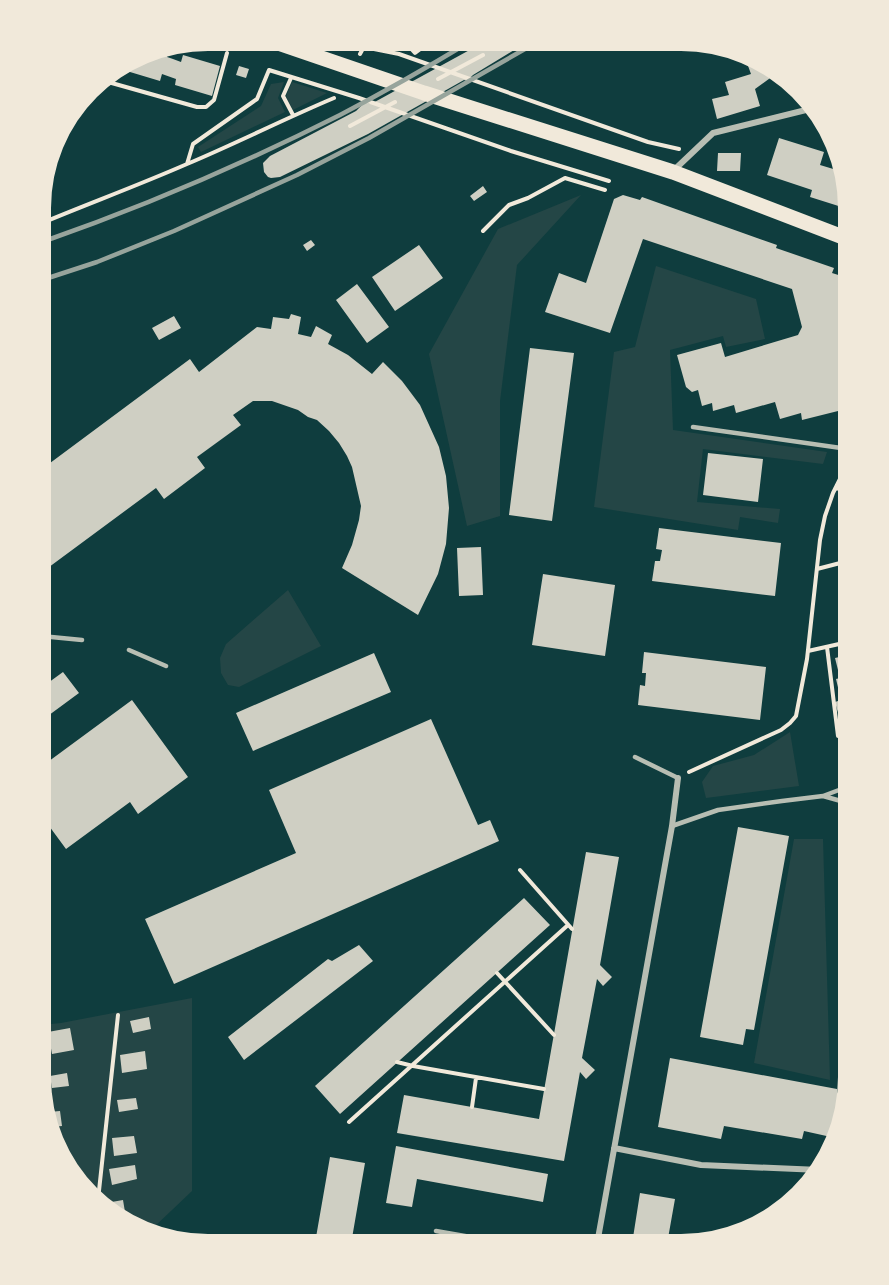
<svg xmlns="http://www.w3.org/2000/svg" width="889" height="1285" font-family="Commissioner,sans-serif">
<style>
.green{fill:#244646}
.building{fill:#cfcfc3}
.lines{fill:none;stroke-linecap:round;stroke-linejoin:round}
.path{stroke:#f1e9da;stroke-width:4}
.service{stroke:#b8beb3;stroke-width:4.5}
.minor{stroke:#b8beb3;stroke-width:6}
.primary{stroke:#f1e9da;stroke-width:15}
.rail{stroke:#97a49c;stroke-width:4.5}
</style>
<rect width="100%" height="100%" fill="#0f3d3e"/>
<!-- green -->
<path class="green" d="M284 82 278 98 285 112 201 152 198 147 261 106 271 84Z
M292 82 327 93 293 110 286 96Z
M581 195 517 265 500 401V516L467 526 429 354 498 229Z
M656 266 756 299 765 339 726 347 723 336 670 350 673 430 827 452 823 464 703 449 697 502 780 509 778 523 740 517 738 530 594 507 614 352 635 347Z
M288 590 321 646 239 687 228 685 221 673 220 658 226 644Z
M790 732 799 786 706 798 702 782 713 766 754 755Z
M794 839H823L830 1080 754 1063Z
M192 998V1191L152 1229 106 1210 58 1151 41 1077V1025L61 1023Z"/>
<!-- building -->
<path class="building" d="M486 41H529L473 75 467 81 464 80 368 134 280 177 271 178 268 177 264 172 263 163 270 156 356 111 365 102 371 104Z
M161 48 169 51 167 57 173 59 181 62 183 55 220 66 212 96 175 85 176 79 162 74 160 81 120 69 154 50Z
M749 61 777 73 755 89 760 106 717 119 712 99 729 95 725 82 751 74 747 63Z
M239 66 249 69 246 78 236 75Z
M779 138 824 152 820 165 840 171 848 209 810 197 812 190 767 175Z
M718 153H741L740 171H717Z
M483 186 487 192 474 201 470 196Z
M623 195 640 200 642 197 777 245 776 248 834 268 832 273 848 278V402L846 409 802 420 801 413 780 419 775 402 736 413 734 405 713 411 712 403 702 406 698 390 692 392 686 387 677 355 721 343 725 357 798 335 802 327 792 289 643 239 610 333 545 312 559 273 586 283 614 199Z
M311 240 315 245 307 251 303 245Z
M419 245 443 278 395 311 372 277Z
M357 284 389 327 367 343 336 300Z
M291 314 301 317 298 334 311 337 316 326 332 335 328 344 348 355 372 374 383 362 402 381 420 405 439 447 446 476 449 508 446 544 438 574 418 615 342 568 352 545 359 520 361 506 352 467 347 456 339 443 329 431 317 420 308 417 298 410 272 401H253L233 415 241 425 197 457 205 468 164 499 156 488 41 573 42 469 190 359 199 372 257 327 271 329 273 317 289 319Z
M174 316 181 328 159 340 152 328Z
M530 348 574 353 552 521 509 515Z
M708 453 763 459 758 502 703 495Z
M659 528 781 543 775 596 652 581 655 561H660L662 550 656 549Z
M481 547 483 595 459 596 457 548Z
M543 574 615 585 605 656 532 645Z
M848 575V620L842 601 848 600 842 577Z
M644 652 766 667 760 720 638 705 640 685 645 686 646 673H642Z
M374 653 391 692 253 751 236 713Z
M848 655V725L842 727 835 702 841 700 836 679 840 678 835 658Z
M63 672 79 693 41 721V688Z
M132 700 188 777 138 814 130 802 66 849 41 815V767Z
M431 719 478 825 490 820 499 841 174 984 145 919 296 853 269 790Z
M738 827 789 836 754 1030 746 1029 743 1045 700 1037Z
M586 852 619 857 600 965 612 977 603 986 597 979 582 1058 595 1070 586 1079 580 1072 564 1161 397 1133 404 1095 539 1119Z
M524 898 550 925 340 1114 315 1086Z
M359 945 373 961 244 1060 228 1037 328 959 332 961Z
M149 1017 151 1029 133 1033 130 1021Z
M70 1028 74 1050 52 1054 48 1032Z
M145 1051 147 1069 122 1073 120 1055Z
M670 1058 837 1089 838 1117 831 1137 804 1131 802 1139 724 1126 721 1139 658 1127Z
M67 1073 69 1086 52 1088 50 1076Z
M136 1098 138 1109 119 1112 117 1100Z
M60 1111 62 1126 52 1127 49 1112Z
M134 1136 137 1153 114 1156 112 1138Z
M396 1146 548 1174 543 1202 417 1179 412 1207 386 1203Z
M330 1157 365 1163 351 1244 315 1243Z
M135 1165 137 1179 112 1185 109 1169Z
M640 1193 675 1199 667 1244H632Z
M123 1200 126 1218 107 1210 106 1203Z
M399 1236 436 1243V1244H398Z"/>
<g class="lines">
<!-- path -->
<path class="path" d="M404 41 415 53 431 41
M364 47 399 54 648 142 679 149
M360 54 367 41
M291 78 283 96 293 115
M438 79 483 55
M101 80 197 107H206L214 100 227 53
M350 126 395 102
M187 164 193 144 257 99 269 70 359 98 511 151 609 181
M42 223C90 203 139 185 187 164 237 143 284 119 334 98
M483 231 509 205 528 198 565 178 605 190
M835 489 848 486
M817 569 848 561
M827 647 838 736H848
M808 651 848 642
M689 772 781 730 790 723 796 716 807 659 820 540 825 516 833 493 848 463
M520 870 572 929
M497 973 554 1035
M397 1062 413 1066 544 1089
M472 1107 476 1078
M349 1122 568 925
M98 1200 118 1015"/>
<!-- service -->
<path class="service" d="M693 427 848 449
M41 636 82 640
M129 650 166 666
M635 757 678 778
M823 796 847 787
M672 826 718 810 782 801 823 796 848 803
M436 1231 512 1244"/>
<!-- minor -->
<path class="minor" d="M673 171 713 133 810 109
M614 1148 701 1165 820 1170
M597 1244 672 826 678 778"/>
<!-- primary -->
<path class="primary" d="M272 41 424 93 673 172 848 239"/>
<!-- rail -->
<path class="rail" d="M42 242C143 207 243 164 340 115 384 92 428 67 471 41
M42 280 97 262 174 231 297 175 369 138 539 41"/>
</g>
<!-- crop -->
<path d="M0 0H889V1285H0ZM208 51H681A157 157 0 0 1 838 208V1077A157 157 0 0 1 681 1234H208A157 157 0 0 1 51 1077V208A157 157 0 0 1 208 51Z" fill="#f1e9da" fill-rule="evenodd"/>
</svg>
